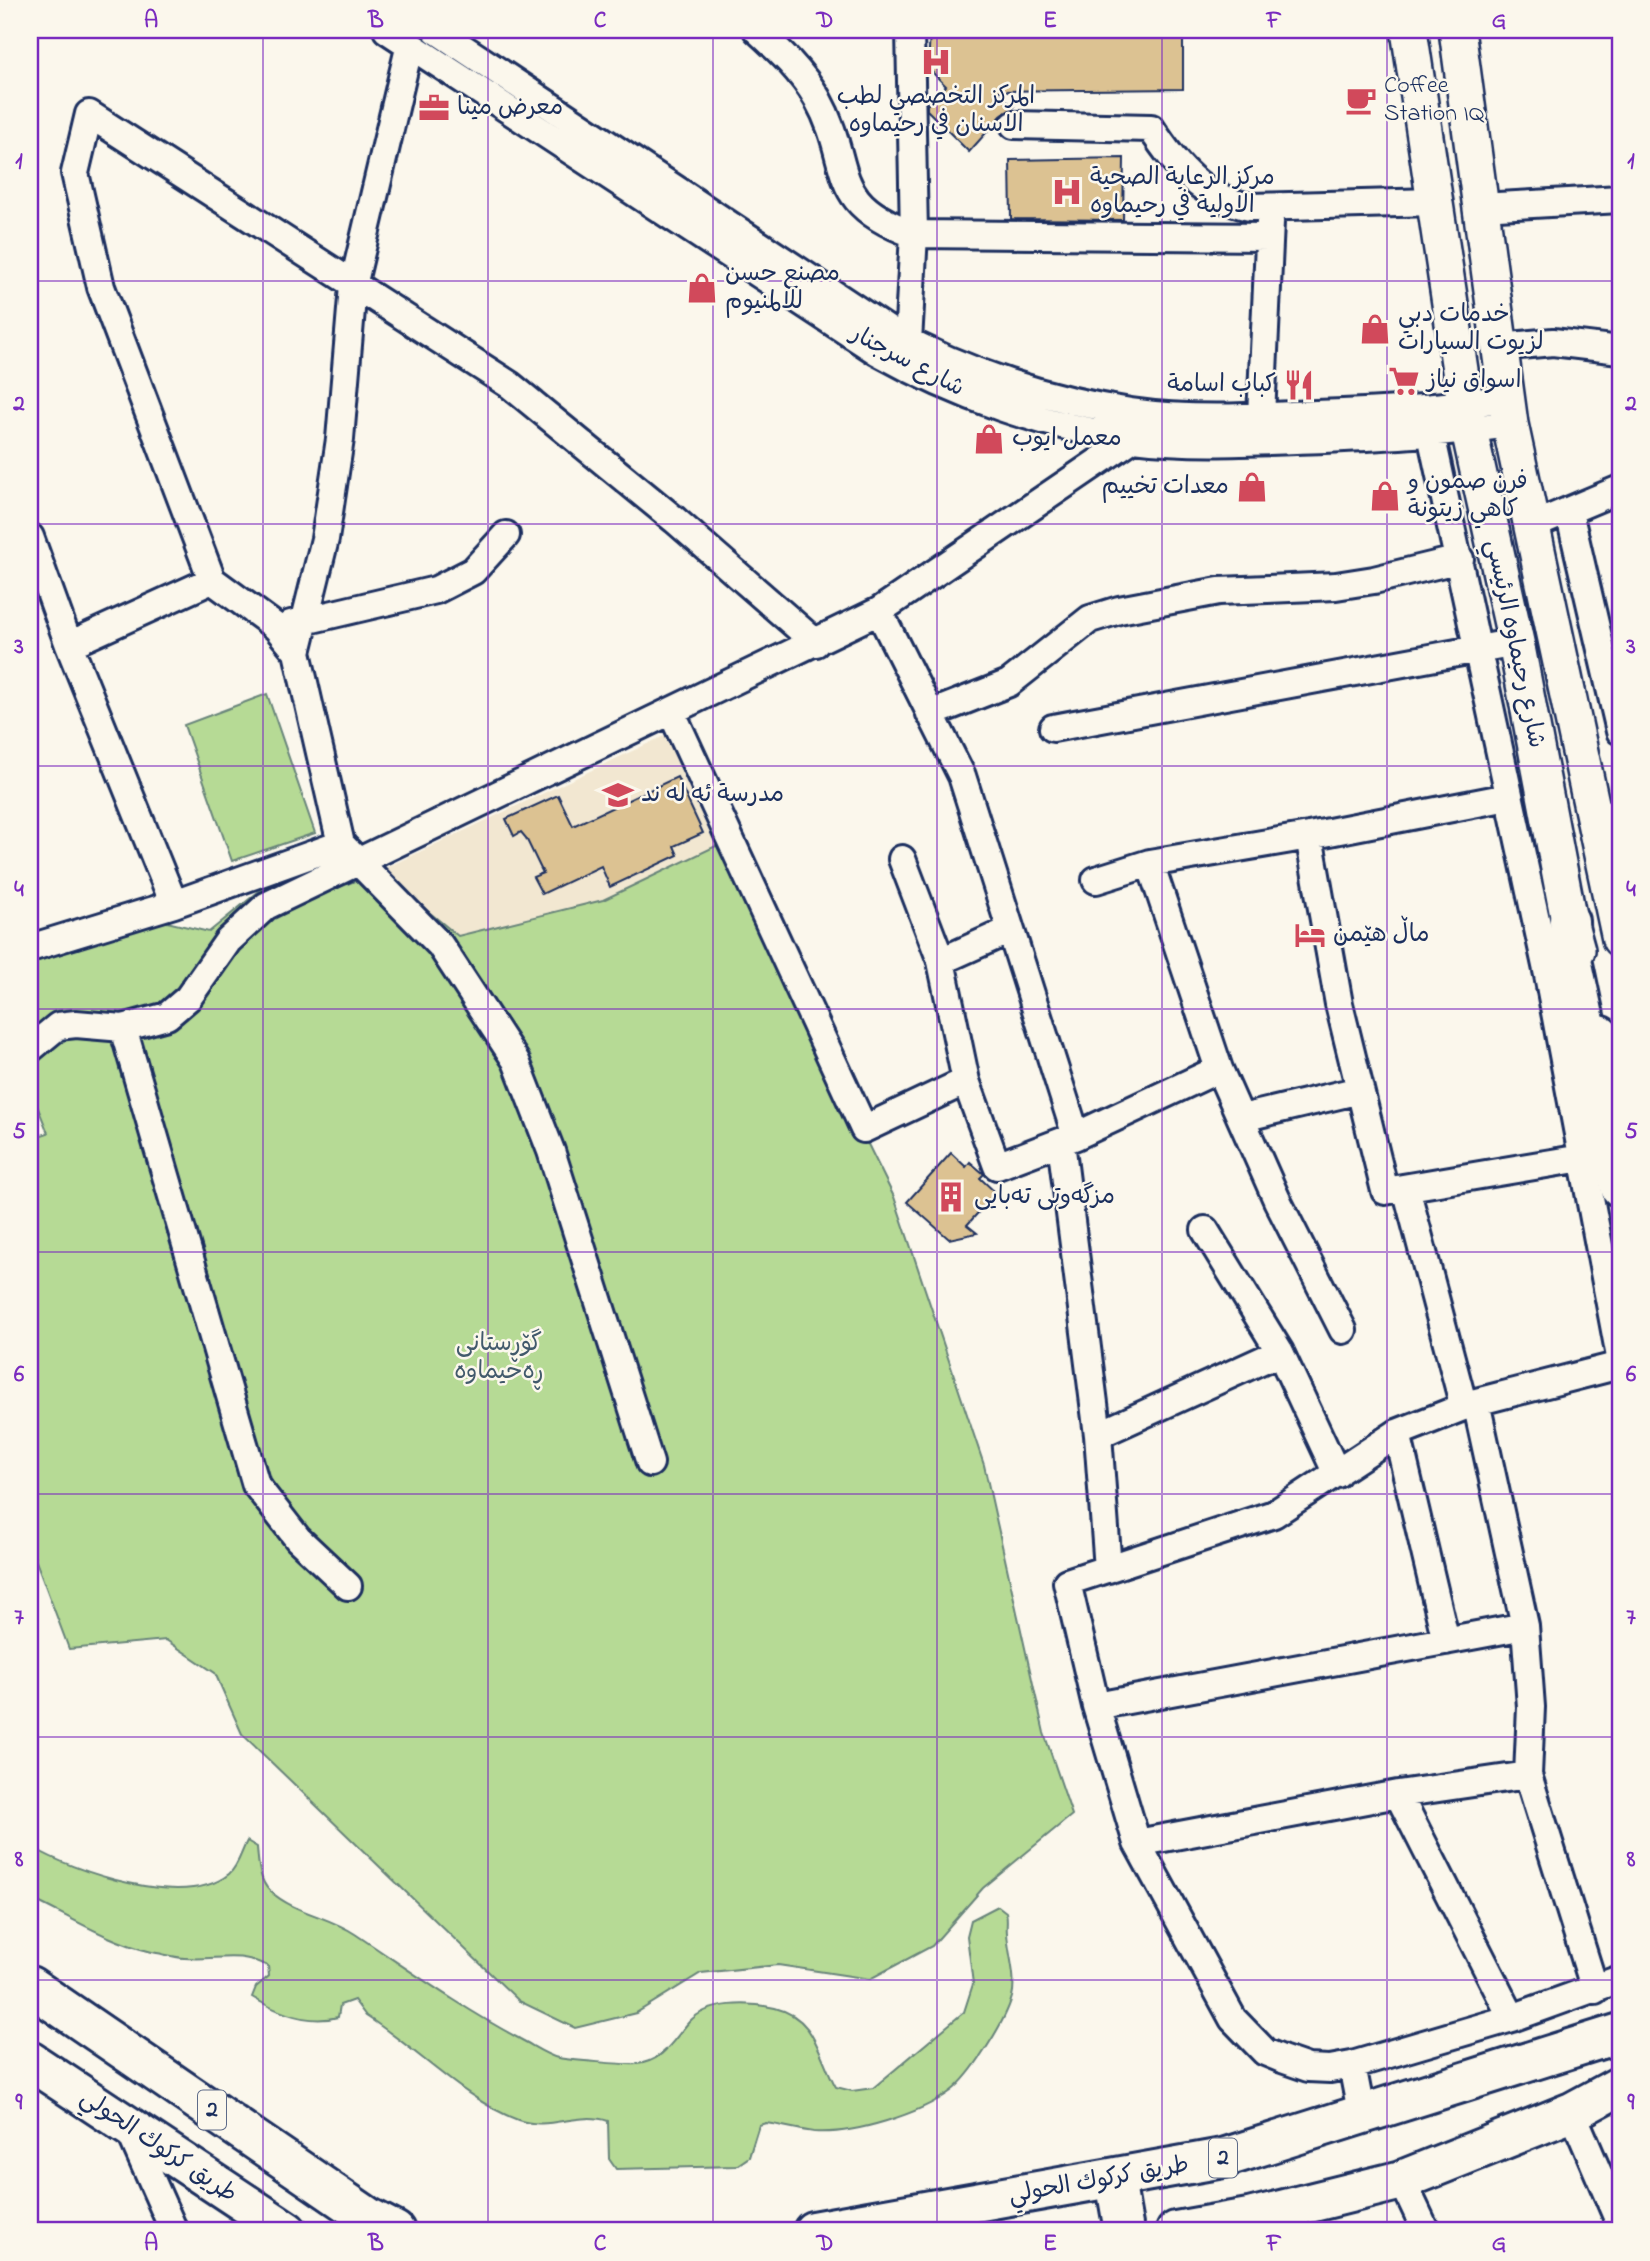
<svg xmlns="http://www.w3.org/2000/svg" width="1650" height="2261" font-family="'Indie Flower','Playpen Sans Arabic',sans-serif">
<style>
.built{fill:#f2e7d1}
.green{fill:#b6da95;stroke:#68847a;stroke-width:2}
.building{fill:#dcc292;stroke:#1b2f5e;stroke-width:2}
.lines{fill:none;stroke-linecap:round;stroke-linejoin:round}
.minor-casing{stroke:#1b2f5e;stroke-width:32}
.major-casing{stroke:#1b2f5e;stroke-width:40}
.highway-casing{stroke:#1b2f5e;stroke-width:44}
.minor{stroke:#fbf7ec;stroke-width:26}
.major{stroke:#fbf7ec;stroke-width:35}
.highway{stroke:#fbf7ec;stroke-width:38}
.grid{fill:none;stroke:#7b2cbf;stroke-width:2;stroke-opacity:0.55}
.labels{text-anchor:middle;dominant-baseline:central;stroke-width:5;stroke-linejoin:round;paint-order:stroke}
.shield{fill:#fbf7ec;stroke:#5e6b89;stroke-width:2}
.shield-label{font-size:23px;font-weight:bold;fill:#1b2f5e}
.poi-label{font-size:24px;fill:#1b2f5e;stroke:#fbf7ec;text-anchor:start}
.street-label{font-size:24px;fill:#1b2f5e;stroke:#fbf7ec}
.park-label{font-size:24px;fill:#425a6c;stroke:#fbf7ec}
.neatline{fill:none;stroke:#7b2cbf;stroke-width:2.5}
.grid-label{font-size:23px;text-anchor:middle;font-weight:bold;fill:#7b2cbf}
</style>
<rect width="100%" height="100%" fill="#fbf7ec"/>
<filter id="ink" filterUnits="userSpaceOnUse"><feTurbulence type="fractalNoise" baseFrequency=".0143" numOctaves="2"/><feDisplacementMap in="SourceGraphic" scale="14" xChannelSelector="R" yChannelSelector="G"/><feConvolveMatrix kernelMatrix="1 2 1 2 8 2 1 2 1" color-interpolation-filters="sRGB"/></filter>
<g filter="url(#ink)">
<!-- built -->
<path class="built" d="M666 735 720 844 603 900 458 936 379 871Z"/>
<!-- green -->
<path class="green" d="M267 694 315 833 232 861 184 725Z
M720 844 894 1197 984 1465 1044 1733 1072 1815 983 1888 932 1946 870 1979 778 1965 701 1973 636 2013 575 2028 519 2001 242 1734 215 1673 166 1640 69 1649 30 1545V1139L48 1133 30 1088V961L150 918 209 932 285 870 311 899 379 871 458 936 603 900Z
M247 1841 257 1847C258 1861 259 1881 270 1891 294 1913 328 1916 355 1934 409 1970 462 2008 520 2039 532 2045 546 2055 558 2058 571 2060 625 2065 637 2064 664 2061 673 2040 689 2022 708 2001 749 2002 775 2008 816 2018 818 2055 836 2087L852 2091 873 2088 964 2012 973 1984 967 1936 971 1920 998 1906 1006 1912C1008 1920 1006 1926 1007 1933 1008 1954 1017 1976 1012 1997 1005 2022 971 2076 951 2091 920 2114 853 2135 814 2132 798 2130 782 2125 766 2123L759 2125 749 2157 736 2166 616 2169 609 2159 608 2121C579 2111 549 2131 518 2120 464 2100 415 2047 366 2016L354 2000 340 2005 338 2017C308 2025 278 2013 252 1997L256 1987 269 1976 268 1966C236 1950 217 1961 184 1958 174 1957 163 1954 152 1952 109 1942 70 1917 30 1898V1846C74 1872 185 1910 229 1874 238 1867 242 1850 247 1841Z"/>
<!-- building -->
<path class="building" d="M930 30H1183V89L996 91 1014 107 1001 116 969 152 927 110V105L946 86 928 68Z
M1124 158 1123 220 1011 219 1010 160Z
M677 777 703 833 674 846 678 855 610 887 601 866 542 894 533 877 543 873 540 867 526 838 521 832 514 836 506 819 558 795 573 826Z
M951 1153 966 1167 970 1162 984 1174 980 1178 996 1193 967 1225 977 1233 949 1239 907 1202Z"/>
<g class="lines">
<!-- minor casing -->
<g class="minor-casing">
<path id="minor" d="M387 30 878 352C955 395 1045 428 1134 438 1197 446 1262 441 1325 439 1387 436 1448 433 1510 424
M436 30 891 332C964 372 1049 400 1131 412 1192 421 1255 417 1316 414 1380 412 1443 408 1506 398
M757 30C779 50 802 72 817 98 855 166 824 202 914 234L1269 237
M1014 125 1151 128C1176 167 1203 198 1250 207L1434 202
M1480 207 1620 199
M908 342 914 234 910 30
M1499 347 1553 342 1620 350
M1261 416 1270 222
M1431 434 1548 975 1620 1357
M1569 512 1620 731
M1532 526 1620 489
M30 537 69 645 174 904
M879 611 962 776 1076 1136
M291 624 436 590 473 571 506 535
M69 645 212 580
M297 652 325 539 340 439 353 286 410 44
M672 713 864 1129 966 1081
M930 714 1009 683 1090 619 1119 610 1219 591 1336 586 1374 580 1460 559
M1053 728 1516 642
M1309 836 1339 1004 1385 1191 1582 1158
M902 859 941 961 966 1081 997 1166 1076 1136 1219 1069
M1150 863 1219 1069 1277 1200 1343 1330
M346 866 297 652 276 627 212 580 101 287 75 173 89 114 510 385 675 520 816 643
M1096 880 1150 863 1309 836 1508 797
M30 948 174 904 341 844 440 945 516 1061 551 1151 650 1463
M941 961 1010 930
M123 1028 256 1485 298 1539 348 1586
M30 1049 58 1026 76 1024 123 1028 167 1016 188 998 228 941 266 906 879 611 1133 438
M1242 1118 1360 1090
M1061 1142 1098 1435 1108 1569
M1406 1188 1464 1407
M1205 1230 1280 1352 1337 1474
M1620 1365 1476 1402 1397 1433 1274 1514 1067 1582 1096 1706 1137 1843 1233 2019 1265 2052 1282 2059 1308 2068 1330 2069 1352 2065 1512 2018 1620 1979
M1476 1402 1525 1626 1531 1707 1528 1775 1595 1990
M1397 1433 1446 1641
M1098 1435 1280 1352
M1096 1706 1525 1626
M1398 1794 1512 2018
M1137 1843 1398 1794 1528 1775
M1352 2065 1362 2117
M1572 2112 1620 2224
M128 2127 174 2231
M1402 2180 1426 2231"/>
</g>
<!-- major casing -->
<g class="major-casing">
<path id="major" d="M1409 30 1469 430 1516 642 1569 921 1577 950
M1457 30 1510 424 1620 939
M1601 1034 1620 1086"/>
</g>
<!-- highway casing -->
<g class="highway-casing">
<path id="highway" d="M1569 921 1570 950 1620 1187
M30 1986 368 2217 395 2231
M30 2061 287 2231
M1115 2180 1124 2231
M813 2231 1223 2158 1620 2033
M1176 2231 1249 2218 1402 2180 1572 2112 1620 2086"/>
</g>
<!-- minor -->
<use href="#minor" class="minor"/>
<!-- major -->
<use href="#major" class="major"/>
<!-- highway -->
<use href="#highway" class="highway"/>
</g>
</g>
<!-- grid -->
<path class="grid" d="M263 30V2231M488 30V2231M713 30V2231M937 30V2231M1162 30V2231M1387 30V2231M30 281H1620M30 524H1620M30 766H1620M30 1009H1620M30 1252H1620M30 1494H1620M30 1737H1620M30 1980H1620"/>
<!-- icons -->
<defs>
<g id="hospital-bare" transform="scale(2.415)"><path d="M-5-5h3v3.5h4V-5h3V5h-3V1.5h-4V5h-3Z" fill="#d1495b" stroke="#fbf7ec" stroke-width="2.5" paint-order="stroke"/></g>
<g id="cafe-bare" transform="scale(2.415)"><path d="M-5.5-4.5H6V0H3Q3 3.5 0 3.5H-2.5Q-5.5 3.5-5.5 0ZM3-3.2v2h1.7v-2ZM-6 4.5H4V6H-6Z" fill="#d1495b" stroke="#fbf7ec" stroke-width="2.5" paint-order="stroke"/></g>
<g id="office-bare" transform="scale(2.415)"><path d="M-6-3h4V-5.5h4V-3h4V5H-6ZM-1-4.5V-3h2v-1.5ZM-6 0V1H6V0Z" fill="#d1495b" stroke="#fbf7ec" stroke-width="2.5" paint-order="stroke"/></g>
<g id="shop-bare" transform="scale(2.415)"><path d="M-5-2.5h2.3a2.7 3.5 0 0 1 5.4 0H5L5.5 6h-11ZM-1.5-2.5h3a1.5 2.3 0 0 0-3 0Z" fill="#d1495b" stroke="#fbf7ec" stroke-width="2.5" paint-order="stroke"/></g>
<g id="supermarket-bare" transform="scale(2.415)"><path d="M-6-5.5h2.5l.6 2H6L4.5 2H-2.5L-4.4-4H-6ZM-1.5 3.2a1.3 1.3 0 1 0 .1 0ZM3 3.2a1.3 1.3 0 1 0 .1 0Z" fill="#d1495b" stroke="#fbf7ec" stroke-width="2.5" paint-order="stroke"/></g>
<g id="restaurant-bare" transform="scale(2.415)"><path d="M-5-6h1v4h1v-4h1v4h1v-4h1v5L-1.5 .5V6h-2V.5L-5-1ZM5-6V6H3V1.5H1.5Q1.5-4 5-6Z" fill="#d1495b" stroke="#fbf7ec" stroke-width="2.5" paint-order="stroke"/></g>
<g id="school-bare" transform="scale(2.415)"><path d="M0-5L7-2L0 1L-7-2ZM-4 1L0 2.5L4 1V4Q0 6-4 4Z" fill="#d1495b" stroke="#fbf7ec" stroke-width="2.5" paint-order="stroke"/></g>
<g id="hotel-bare" transform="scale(2.415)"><path d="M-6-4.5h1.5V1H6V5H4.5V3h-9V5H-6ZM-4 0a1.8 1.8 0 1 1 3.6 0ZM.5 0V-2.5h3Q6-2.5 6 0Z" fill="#d1495b" stroke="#fbf7ec" stroke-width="2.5" paint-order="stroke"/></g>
<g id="building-bare" transform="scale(2.415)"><path d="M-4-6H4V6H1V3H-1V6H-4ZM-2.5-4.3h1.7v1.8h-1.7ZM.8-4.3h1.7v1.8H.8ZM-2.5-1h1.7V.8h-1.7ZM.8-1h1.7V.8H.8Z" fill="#d1495b" stroke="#fbf7ec" stroke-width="2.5" paint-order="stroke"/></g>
</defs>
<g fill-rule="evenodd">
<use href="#hospital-bare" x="936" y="62"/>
<use href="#cafe-bare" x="1361" y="100"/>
<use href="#office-bare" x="434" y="108"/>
<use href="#hospital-bare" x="1067" y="192"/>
<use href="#shop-bare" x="702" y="288"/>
<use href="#shop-bare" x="1375" y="329"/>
<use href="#supermarket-bare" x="1404" y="381"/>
<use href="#restaurant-bare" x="1299" y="385"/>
<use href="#shop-bare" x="989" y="439"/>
<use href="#shop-bare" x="1252" y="487"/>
<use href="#shop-bare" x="1385" y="496"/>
<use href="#school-bare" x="618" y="795"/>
<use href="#hotel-bare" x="1310" y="935"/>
<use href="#building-bare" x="951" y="1197"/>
</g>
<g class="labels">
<!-- shield labels -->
<g class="shield">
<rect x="198" y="2090.5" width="28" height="39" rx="5"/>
<rect x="1209" y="2138.5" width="28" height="39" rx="5"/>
</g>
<g class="shield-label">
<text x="212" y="2110">2</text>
<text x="1223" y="2158">2</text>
</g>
<!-- poi labels -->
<g class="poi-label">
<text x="1384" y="86">Coffee<tspan x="1384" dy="28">Station IQ</tspan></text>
<text x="936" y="97" text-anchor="middle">المركز التخصصي لطب<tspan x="936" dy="28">الاسنان في رحيماوه</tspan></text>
<text x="457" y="108">معرض مينا</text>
<text x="1090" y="178">مركز الرعاية الصحیة<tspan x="1090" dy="28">الاولية في رحيماوه</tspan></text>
<text x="725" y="274">مصنع حسن<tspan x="725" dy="28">للالمنيوم</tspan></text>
<text x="1398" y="315">خدمات دبي<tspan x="1398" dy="28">لزيوت السيارات</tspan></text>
<text x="1427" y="381">اسواق نياز</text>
<text x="1276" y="385" text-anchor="end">كباب اسامة</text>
<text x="1012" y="439">معمل ايوب</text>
<text x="1408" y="482">فرن صمون و<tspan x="1408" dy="28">كاهي زيتونة</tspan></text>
<text x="1229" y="487" text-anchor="end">معدات تخييم</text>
<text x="641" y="795">مدرسة ئه له ند</text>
<text x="1333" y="935">ماڵ هێمن</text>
<text x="974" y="1197">مزگەوتی تەبایی</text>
</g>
<!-- street labels -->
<g class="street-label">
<text transform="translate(907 362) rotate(28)">شارع سرجنار</text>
<text transform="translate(1514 644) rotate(78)">شارع رحيماوه الرئيسي</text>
<text transform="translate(158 2147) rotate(34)">طريق كركوك الحولي</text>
<text transform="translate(1099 2181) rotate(-10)">طريق كركوك الحولي</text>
</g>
<!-- park labels -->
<g class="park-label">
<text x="499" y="1344">گۆڕستانی<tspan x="499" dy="28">ڕەحیماوە</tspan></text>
</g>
</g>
<!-- margin -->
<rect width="1650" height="2261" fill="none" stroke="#fbf7ec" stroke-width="77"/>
<rect x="38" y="38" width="1574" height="2184" class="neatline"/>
<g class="grid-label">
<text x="151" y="27">A</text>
<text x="376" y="27">B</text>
<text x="600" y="27">C</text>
<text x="825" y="27">D</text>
<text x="1050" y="27">E</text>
<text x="1274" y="27">F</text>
<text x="1499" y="27">G</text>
<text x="19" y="168">1</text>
<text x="1631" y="168">1</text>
<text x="19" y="410">2</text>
<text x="1631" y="410">2</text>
<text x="19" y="653">3</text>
<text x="1631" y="653">3</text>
<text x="19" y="896">4</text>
<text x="1631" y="896">4</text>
<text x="19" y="1138">5</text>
<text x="1631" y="1138">5</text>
<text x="19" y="1381">6</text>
<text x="1631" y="1381">6</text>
<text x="19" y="1624">7</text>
<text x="1631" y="1624">7</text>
<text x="19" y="1866">8</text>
<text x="1631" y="1866">8</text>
<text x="19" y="2109">9</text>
<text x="1631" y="2109">9</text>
<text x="151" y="2250">A</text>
<text x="376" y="2250">B</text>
<text x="600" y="2250">C</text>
<text x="825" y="2250">D</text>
<text x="1050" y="2250">E</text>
<text x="1274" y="2250">F</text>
<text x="1499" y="2250">G</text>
</g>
</svg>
